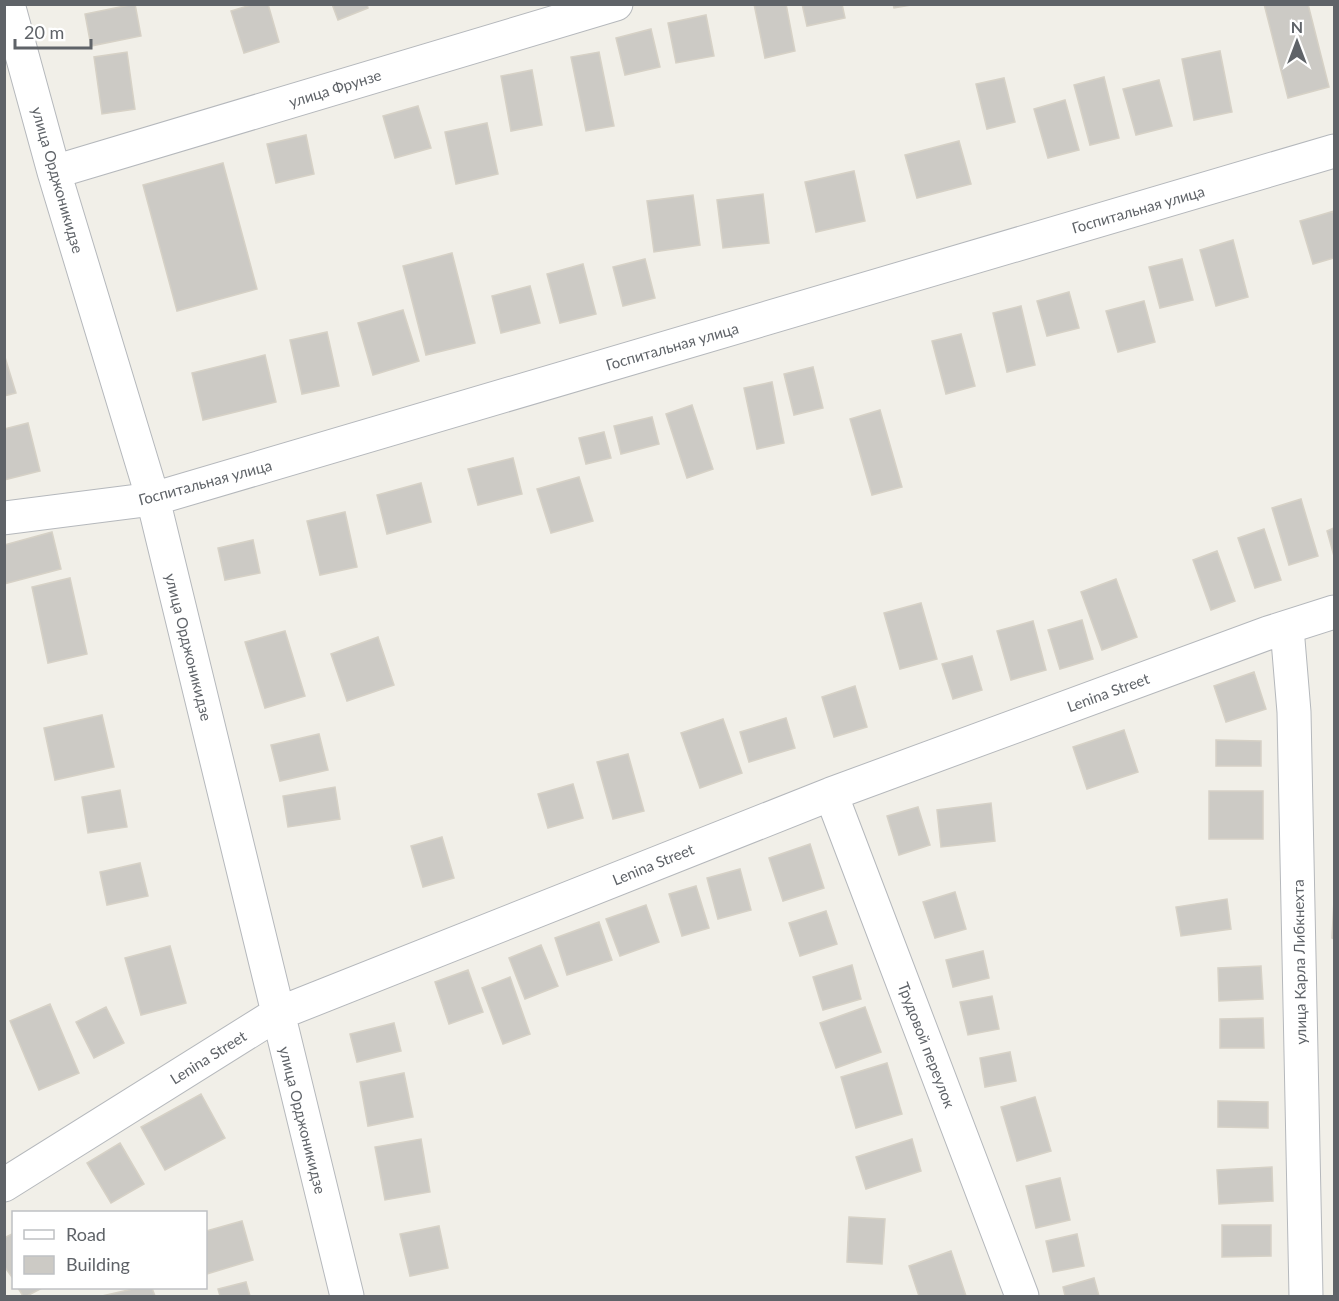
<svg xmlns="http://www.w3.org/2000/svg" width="1339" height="1301" font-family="Lato,sans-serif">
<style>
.building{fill:#cccac5;stroke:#d6d1c6;stroke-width:1.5}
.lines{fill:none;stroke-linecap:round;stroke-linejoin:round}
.minor-casing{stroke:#b5b8bc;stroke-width:35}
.minor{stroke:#fff;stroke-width:33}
.labels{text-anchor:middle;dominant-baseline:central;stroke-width:4.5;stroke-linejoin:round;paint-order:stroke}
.street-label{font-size:15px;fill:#5f6368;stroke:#fff}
</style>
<rect width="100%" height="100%" fill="#f1efe8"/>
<!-- building -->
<path class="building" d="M135 4 141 36 91 46 85 14Z
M254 4H268L279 42 244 53 231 11Z
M332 4H367L368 8 338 20Z
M754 4H786L795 51 765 58Z
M802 4H842L845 18 807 26Z
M893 4H917L894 8Z
M1264 4H1308L1329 87 1288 98Z
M706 15 714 56 676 63 668 23Z
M651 29 660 67 625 75 616 38Z
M1220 51 1232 112 1194 120 1182 59Z
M127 52 135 109 102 114 94 57Z
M599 52 614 126 586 131 571 57Z
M532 70 542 125 511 131 501 76Z
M1104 77 1119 138 1090 145 1074 85Z
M1004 78 1015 122 987 129 976 84Z
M1159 80 1172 126 1136 135 1123 89Z
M1065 100 1079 150 1048 158 1034 109Z
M418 106 431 148 395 158 383 116Z
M487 123 498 174 456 184 445 132Z
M306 135 314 174 276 183 267 144Z
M959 141 971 184 917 198 905 155Z
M223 163 257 289 177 311 143 185Z
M854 171 865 221 816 232 805 182Z
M763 194 769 243 723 248 717 200Z
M693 195 700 245 654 252 647 201Z
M1334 211V258L1313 264 1300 221Z
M1233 240 1248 297 1216 306 1200 250Z
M452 253 475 343 426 355 403 266Z
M645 259 655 298 623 306 613 267Z
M1182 259 1193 300 1160 308 1149 267Z
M583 264 596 314 560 323 547 274Z
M530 286 540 323 501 333 492 296Z
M1069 292 1079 328 1047 336 1037 301Z
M1144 301 1155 342 1118 352 1106 311Z
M1021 306 1035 365 1007 372 993 313Z
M403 310 419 361 373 375 358 323Z
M327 332 339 386 302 394 290 340Z
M961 334 975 386 946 394 932 341Z
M4 354 16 393 4 396Z
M265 355 276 402 203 420 192 373Z
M813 367 823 408 794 415 784 374Z
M772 382 784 443 757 449 744 388Z
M692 405 713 469 687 478 666 414Z
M880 410 902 487 872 495 850 419Z
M652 417 659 444 621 454 614 426Z
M28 423 40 471 4 480V429Z
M604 432 611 458 586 464 579 438Z
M513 458 522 494 478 505 468 469Z
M579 477 593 521 551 533 537 489Z
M421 483 431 522 387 534 377 495Z
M1301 499 1318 556 1289 565 1272 508Z
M345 512 357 567 320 575 307 521Z
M1334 528V556L1327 531Z
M1264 529 1281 580 1255 588 1238 538Z
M52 532 61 569 4 584V545Z
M253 540 260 573 225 580 218 548Z
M1217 551 1235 601 1211 610 1193 560Z
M70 578 87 654 48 663 32 587Z
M1116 579 1137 637 1102 650 1081 592Z
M921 603 937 659 900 669 884 613Z
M1082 620 1093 659 1060 669 1048 630Z
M1033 621 1046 670 1011 680 997 631Z
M285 631 305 696 265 708 245 642Z
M378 637 394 685 347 701 331 654Z
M972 656 982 690 953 699 942 664Z
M1254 672 1266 709 1226 722 1214 686Z
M855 686 867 727 834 737 822 697Z
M102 715 114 767 55 780 44 728Z
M786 718 795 748 749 762 740 732Z
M723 719 742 773 700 788 681 733Z
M1124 730 1138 772 1087 789 1073 747Z
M319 734 328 770 280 781 271 745Z
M1216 740 1261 741V766H1216Z
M628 754 644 811 613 819 597 762Z
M573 784 583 818 548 828 538 794Z
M335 787 340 819 288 827 283 796Z
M120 790 127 827 88 833 82 797Z
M1209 791H1263V839H1209Z
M991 803 995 841 941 847 937 810Z
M918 807 930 845 899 855 887 816Z
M442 837 454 878 423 887 411 846Z
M810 844 824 888 783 901 769 858Z
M140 863 148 896 107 905 100 872Z
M740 869 751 910 718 919 707 878Z
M696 886 709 928 682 936 669 894Z
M955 892 966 929 935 938 923 902Z
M1227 899 1231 929 1181 936 1176 907Z
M1334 900V939L1332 938Z
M646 905 659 942 620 956 606 919Z
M826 911 837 944 800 956 789 923Z
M599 922 612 960 567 975 555 938Z
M541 945 558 986 525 999 509 958Z
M170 946 186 1003 141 1015 125 958Z
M983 951 989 978 953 987 946 960Z
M852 965 861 999 823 1010 813 977Z
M1261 966 1263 999 1219 1001 1218 968Z
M468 970 483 1012 449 1024 435 982Z
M510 977 530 1034 503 1044 482 988Z
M992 996 999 1029 968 1035 960 1002Z
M50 1004 79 1073 39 1090 10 1021Z
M106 1007 124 1043 94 1058 76 1022Z
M865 1007 881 1052 836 1068 820 1023Z
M1263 1018 1264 1048H1220V1019Z
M394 1023 401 1051 357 1062 350 1034Z
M1010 1052 1016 1081 985 1087 980 1058Z
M887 1063 902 1114 856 1128 841 1077Z
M404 1073 413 1117 368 1126 360 1082Z
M201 1094 225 1138 165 1170 141 1127Z
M1035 1097 1051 1151 1017 1161 1001 1107Z
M1218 1101 1268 1102V1128L1218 1127Z
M421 1139 430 1192 385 1200 375 1147Z
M912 1139 921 1171 866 1189 856 1157Z
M120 1143 144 1184 111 1203 87 1163Z
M1272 1167 1273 1201 1219 1204 1217 1170Z
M1060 1178 1070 1220 1036 1228 1026 1186Z
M849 1217 885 1219 882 1264 847 1262Z
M242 1221 253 1260 207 1274 206 1231Z
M1222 1225H1271V1256L1222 1257Z
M439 1226 448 1268 410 1276 400 1234Z
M14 1233V1280L4 1266V1238Z
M1077 1234 1084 1266 1053 1272 1046 1241Z
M951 1251 966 1296H919L909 1266Z
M1094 1278 1099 1296H1065L1063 1287Z
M246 1282 250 1296H220L218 1289Z
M18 1288H42L27 1296H23Z
M137 1288H152L155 1296H102Z"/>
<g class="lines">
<!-- minor casing -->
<g class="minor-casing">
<path id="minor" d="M8 4 54 172 153 499 347 1296
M54 172 616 4
M4 518 153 499 1334 151
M1287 628 1294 712 1306 1296
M831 794 1022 1296
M4 1185 277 1014 831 794 1268 633 1334 612"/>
</g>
<!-- minor -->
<use href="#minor" class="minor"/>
</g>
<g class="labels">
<!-- street labels -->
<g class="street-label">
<text transform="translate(335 88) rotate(-17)">улица Фрунзе</text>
<text transform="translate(58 180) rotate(74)">улица Орджоникидзе</text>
<text transform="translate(1138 209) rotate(-16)">Госпитальная улица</text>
<text transform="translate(672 346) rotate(-16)">Госпитальная улица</text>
<text transform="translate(205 482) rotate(-15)">Госпитальная улица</text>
<text transform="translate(189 647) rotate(76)">улица Орджоникидзе</text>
<text transform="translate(1108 692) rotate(-20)">Lenina Street</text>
<text transform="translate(653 864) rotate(-22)">Lenina Street</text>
<text transform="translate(1299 962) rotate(-91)">улица Карла Либкнехта</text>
<text transform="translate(927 1045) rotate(69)">Трудовой переулок</text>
<text transform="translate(208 1057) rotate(-32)">Lenina Street</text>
<text transform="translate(303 1120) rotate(76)">улица Орджоникидзе</text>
</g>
</g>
<!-- border -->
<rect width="1339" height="1301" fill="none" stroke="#5f6368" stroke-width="12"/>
<!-- legend -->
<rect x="12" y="1211" width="195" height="78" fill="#ffffff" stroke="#bfc1c3" stroke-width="1.5"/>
<rect x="24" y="1230" width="30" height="9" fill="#ffffff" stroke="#bfc1c3" stroke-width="1.5"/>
<text x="66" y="1241" font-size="18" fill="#5f6368">Road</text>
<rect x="24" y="1256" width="30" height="18" fill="#cccac5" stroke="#bfc1c3" stroke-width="1.5"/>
<text x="66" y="1271" font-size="18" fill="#5f6368">Building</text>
<!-- north arrow -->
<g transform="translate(1297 42)" stroke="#ffffff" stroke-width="4.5" paint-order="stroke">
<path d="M0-4.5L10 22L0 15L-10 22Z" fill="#5f6368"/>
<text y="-9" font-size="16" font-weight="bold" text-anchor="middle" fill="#5f6368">N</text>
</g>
<!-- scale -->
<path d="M15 39v9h76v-9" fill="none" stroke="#5f6368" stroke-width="3"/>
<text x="24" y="39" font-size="18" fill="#5f6368" stroke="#ffffff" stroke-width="4.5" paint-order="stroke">20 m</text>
</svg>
